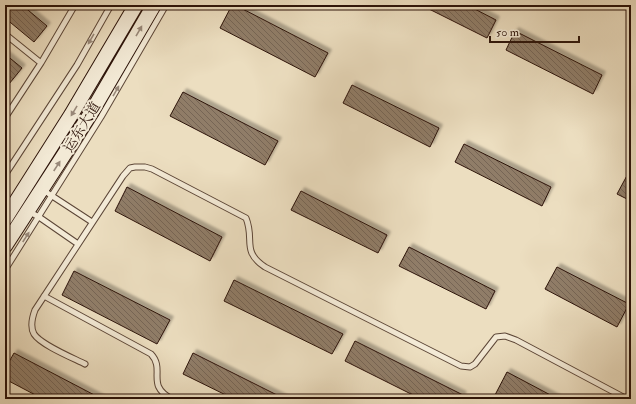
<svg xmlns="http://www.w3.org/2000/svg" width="636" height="404" font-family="'IM FELL Double Pica','Noto Serif SC',serif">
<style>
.building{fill:url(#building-back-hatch);stroke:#2c1309;filter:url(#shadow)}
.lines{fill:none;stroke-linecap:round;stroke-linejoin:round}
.service-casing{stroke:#5c4637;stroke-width:7}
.secondary-casing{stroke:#2c1309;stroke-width:16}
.service{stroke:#f3ead6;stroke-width:5}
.secondary{stroke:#f3ead6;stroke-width:14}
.oneway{fill:#99897a}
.labels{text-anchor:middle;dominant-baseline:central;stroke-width:4;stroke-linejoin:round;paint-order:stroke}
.street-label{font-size:14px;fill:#2c1309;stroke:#f3ead6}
</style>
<defs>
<pattern id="building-back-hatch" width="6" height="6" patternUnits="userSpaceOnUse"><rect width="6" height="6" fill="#907d68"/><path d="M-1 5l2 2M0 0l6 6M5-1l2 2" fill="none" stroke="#766554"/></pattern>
<filter id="shadow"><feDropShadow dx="3.5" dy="-3.5" stdDeviation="1" flood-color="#0004"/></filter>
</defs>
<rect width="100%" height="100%" fill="#ecdec0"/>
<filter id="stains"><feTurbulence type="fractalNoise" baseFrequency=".005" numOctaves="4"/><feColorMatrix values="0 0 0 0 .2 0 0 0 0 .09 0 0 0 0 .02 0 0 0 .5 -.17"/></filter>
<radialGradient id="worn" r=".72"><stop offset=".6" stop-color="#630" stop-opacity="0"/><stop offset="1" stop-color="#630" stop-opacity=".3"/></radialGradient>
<!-- building -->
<path class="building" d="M5 5H22L47 26 34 42 5 18Z
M232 5H235L328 53 315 77 220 28Z
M421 5H467L496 20 487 38Z
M515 31 602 75 593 94 506 50Z
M5 54 22 68 9 84 5 81Z
M352 85 439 128 430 147 343 103Z
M183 92 278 141 265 165 170 116Z
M464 144 551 187 542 206 455 162Z
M630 170H631V201L617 194Z
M127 187 222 237 210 261 115 211Z
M301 191 387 235 378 253 291 210Z
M409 247 495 291 486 309 399 266Z
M557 267 629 304 617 327 545 289Z
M74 271 170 320 157 344 62 295Z
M234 280 343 334 332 354 224 301Z
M355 341 463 395 461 399H421L345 361Z
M14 353 102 399H43L5 379V369Z
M193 353 285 399H234L183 374Z
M507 372 558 399H503L495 395Z"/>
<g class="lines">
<!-- service casing -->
<g class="service-casing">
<path id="service" d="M5 34 41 63
M5 118 41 63 75 5
M5 175 77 65 111 5
M43 190 92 222
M28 211 39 217 78 244
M5 270 101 117 166 5
M44 296 151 354C166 370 145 385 172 399
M85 364C73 358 41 345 34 334 30 327 32 318 35 310L123 176 130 168 135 167H145L152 169 246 218C255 240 241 251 265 267L461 366 470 367 475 364 496 337 505 336 516 340 627 399"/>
</g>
<!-- secondary casing -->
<g class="secondary-casing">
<path id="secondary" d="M5 219 71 115 136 5
M5 246 91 113 154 5"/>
</g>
<!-- service -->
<use href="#service" class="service"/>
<!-- secondary -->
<use href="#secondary" class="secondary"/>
</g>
<!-- one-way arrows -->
<defs><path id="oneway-solid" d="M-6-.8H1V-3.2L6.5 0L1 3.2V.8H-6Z"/></defs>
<g class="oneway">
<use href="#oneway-solid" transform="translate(139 31) rotate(-60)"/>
<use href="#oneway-solid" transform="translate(91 39) rotate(120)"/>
<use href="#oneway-solid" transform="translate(116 91) rotate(-60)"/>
<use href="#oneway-solid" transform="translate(74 111) rotate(121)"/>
<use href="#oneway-solid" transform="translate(57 166) rotate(-57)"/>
<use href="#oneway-solid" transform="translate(26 237) rotate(-57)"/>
</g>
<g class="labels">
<!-- street labels -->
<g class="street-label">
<text transform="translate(82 127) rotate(-58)">运东大道</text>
</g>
</g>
<!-- margin -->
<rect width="636" height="404" fill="none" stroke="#ecdec0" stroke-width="20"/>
<rect x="6" y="6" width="624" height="392" fill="none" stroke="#2c1309" stroke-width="2"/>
<rect x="10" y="10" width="616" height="384" fill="none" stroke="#2c1309"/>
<!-- scale -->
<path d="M490 36v6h89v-6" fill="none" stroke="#2c1309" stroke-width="2"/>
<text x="496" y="36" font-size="12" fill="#2c1309" stroke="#f3ead6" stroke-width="3" paint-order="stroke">50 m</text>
<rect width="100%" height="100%" filter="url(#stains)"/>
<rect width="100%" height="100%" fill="url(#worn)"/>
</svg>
